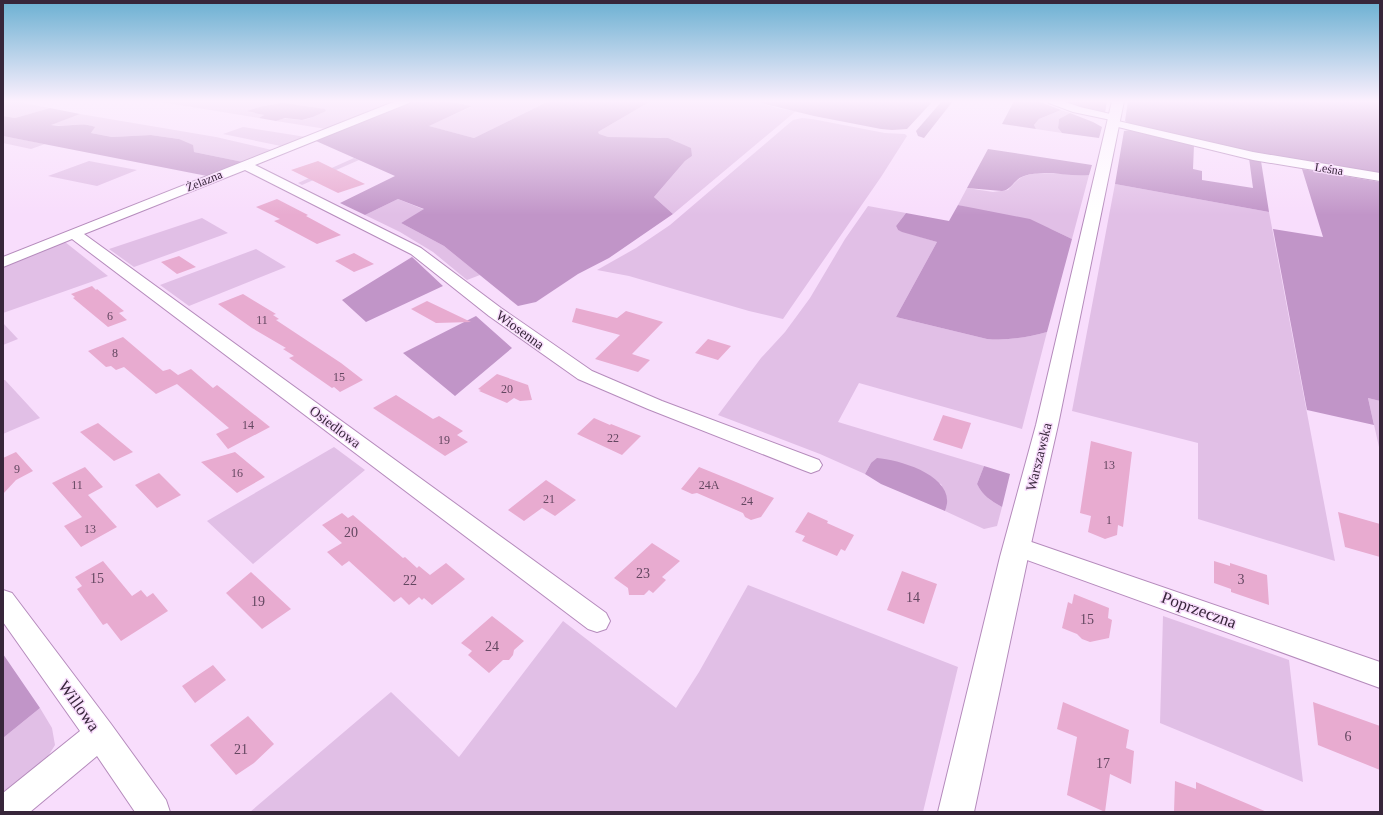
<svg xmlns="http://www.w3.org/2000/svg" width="1383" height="815" font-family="'Times New Roman',serif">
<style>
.green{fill:#e1bfe6}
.forest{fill:#c195c8}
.building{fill:#e8abd0}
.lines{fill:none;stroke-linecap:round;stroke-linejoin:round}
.street-casing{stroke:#b58bbc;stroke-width:2}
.secondary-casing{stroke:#b58bbc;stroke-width:2}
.street{fill:#fff;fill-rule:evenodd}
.secondary{fill:#fff;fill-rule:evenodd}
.labels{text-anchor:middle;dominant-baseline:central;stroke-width:3;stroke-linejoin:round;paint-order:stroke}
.far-street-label{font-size:12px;fill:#37263a;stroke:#f8ddfc}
.number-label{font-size:12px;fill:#634760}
.street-label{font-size:14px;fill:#37263a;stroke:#f8ddfc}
.near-number-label{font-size:14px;fill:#634760}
.near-street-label{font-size:17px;fill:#37263a;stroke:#f8ddfc}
</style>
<rect width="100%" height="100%" fill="#f8ddfc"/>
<!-- green -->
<path class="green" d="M3 101H13L50 108 15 118 3 116Z
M155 101H396L326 129 276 121C287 116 291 120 302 120 310 119 319 115 326 110L275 104 263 106 249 112 260 113 264 116 259 118Z
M444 101H549L474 138 428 126 471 107Z
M651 101H753L781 109 796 111 673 214 654 197 685 161 692 156C687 150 681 143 673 140 664 137 654 138 645 138 630 139 613 139 598 135V132Z
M1061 110 1070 113 1059 119 1058 128 1062 133 1036 129 1034 125 1039 119Z
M80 114 216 137 272 150 243 162 194 152 179 139 151 135 112 137 91 133 93 130 90 125C76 123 63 127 49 124Z
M802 118 812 119 885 133 905 134 907 136 881 177 783 319 749 311 629 276 597 270 636 248 670 225 793 120Z
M243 127 306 137 281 146 223 134Z
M3 136 45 144 31 149 3 143Z
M354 158 359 160 302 185 298 183Z
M89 161 137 170 97 186 48 176Z
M1037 173 1089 175 1072 239 1051 229 958 205 967 188 993 192 1008 190C1021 177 1018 177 1037 173Z
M1115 184 1269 212 1335 561 1198 519V443L1072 411Z
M398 199 425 210 401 223 444 246 480 275 467 280 433 252 400 232 365 215Z
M868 206 906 213 896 226 898 230 937 242 896 317 987 339C1008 341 1028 337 1047 332L1022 429 859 383 838 422 984 466 977 484C983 496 990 500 1002 507L997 526 984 529 945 511C949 502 945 493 941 484L871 463 865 474 820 454 718 415 761 358 785 332 810 298 845 239Z
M202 218 228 233 134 267 109 249Z
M65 242 108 276 3 313V267Z
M256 249 286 267 189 306 160 285Z
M3 323 18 339 3 345Z
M3 380H5L40 418 3 434Z
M1368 398 1380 401V447H1379Z
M334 447 365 470 253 564 207 521Z
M748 585 958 667 923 812H250L391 692 459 757 563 621 676 708 699 672Z
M1163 616 1289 660 1303 782 1160 723Z
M40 708 52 728 55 745 39 771 3 802V738Z"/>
<!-- forest -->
<path class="forest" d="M411 101C422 103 432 100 443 101 453 102 463 105 472 106L429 126 474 138 549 101H651L598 132 599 134 608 137 668 138 691 148 692 156 685 161 654 197 673 214 609 258 578 274 536 302 518 306 444 246 401 223 424 209 398 199 365 215 340 203 395 176 316 141Z
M753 101H933L907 129 892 130 881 129 814 116Z
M942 101H953L924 138 918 136 916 131Z
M1014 101H1038L1061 110 1039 119 1034 125 1036 129 1002 124Z
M1061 101H1107L1105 113 1086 110Z
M1128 101H1380V175L1259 154 1131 125 1125 121Z
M283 103 325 109 326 111 313 117 302 120 285 118 276 121 259 118 264 115 247 111 263 106Z
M50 108 80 114 51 125C65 128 80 121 95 127L91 133 112 137 151 135 179 139 193 145 194 152 243 162 207 176 3 136V116L15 118Z
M1070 113 1093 122 1102 127 1099 138 1062 133 1058 128 1059 119Z
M1130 130 1194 145 1193 169 1202 171V180L1253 188 1249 158 1261 161 1269 212 1115 184 1124 131Z
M988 149 1092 165 1089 175C1067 177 1045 169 1024 176 1014 179 1012 190 1002 191L967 188Z
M1302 169 1380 182V401L1368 398 1374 425 1307 410 1273 229 1323 237Z
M958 205 1030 219 1072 239 1047 332C1028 337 1008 341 987 339L896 317 937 242 902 232 898 230 896 226 906 213 949 221Z
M412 257 443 286 366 322 342 300Z
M476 316 512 348 455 396 403 353Z
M877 458C901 460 959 477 945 511L881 484 865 474 871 463Z
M984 466 1010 474 1002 507C990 500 983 496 977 484Z
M3 654 40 708 3 738Z"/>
<!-- building -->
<path class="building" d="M318 161 365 184 338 193 291 170Z
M277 199 308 215 306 216 341 235 317 244 274 221 280 219 256 207Z
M354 253 374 264 354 272 335 261Z
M179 256 196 267 177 274 161 262Z
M92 286 96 290 97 289 124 311 119 313 127 320 108 327 73 298 75 297 71 294Z
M243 294 276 314 273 315 279 319 276 320 341 363 363 380 340 392 334 387 332 388 289 358 294 356 283 349 286 348 252 328 218 304Z
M427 301 471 322 436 323 411 309Z
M576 308 617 318 626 311 663 322 632 354 650 360 638 372 595 359 620 335 572 322Z
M123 337 163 371 170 369 178 375 191 369 213 388 217 385 270 427 228 449 216 434 229 428 177 384 156 394 124 367 116 370 111 366 106 367 88 351Z
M708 339 731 346 718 360 695 353Z
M497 374 528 385 532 400 520 401 514 398 507 403 479 391 481 390 478 389Z
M396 395 433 419 439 416 463 431 457 435 468 442 445 456 373 408Z
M943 415 971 423 962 449 933 440Z
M594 418 610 425 611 424 641 436 622 455 577 434Z
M98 423 133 452 114 461 80 432Z
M1091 441 1132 452 1123 527 1118 525 1117 535 1105 539 1088 532 1091 516 1080 513Z
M16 452 33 471 16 480 3 494V458Z
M235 452 265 477 237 493 201 462Z
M85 467 103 487 88 495 117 527 81 547 64 526 82 517 52 483Z
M699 467 736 482 774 498 761 517 751 520 745 517 743 513 697 493 692 494 681 489Z
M159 473 181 495 157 508 135 485Z
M546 480 576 500 555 516 542 508 524 521 508 510Z
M808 512 828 521 827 523 854 535 845 551 841 549 837 556 802 541 805 536 795 532Z
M1338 512 1380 524V557L1345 547Z
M342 513 348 518 353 515 403 558 405 557 417 568 419 566 430 575 446 563 465 579 432 605 424 598 422 600 419 597 409 605 401 597 394 602 349 561 342 566 327 552 342 543 322 525Z
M652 543 680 561 662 577 666 580 653 593 649 590 644 595H629L628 588 614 578Z
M103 561 132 596 141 590 147 597 153 593 168 611 121 641 107 623 103 625 77 589 82 586 75 577Z
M1214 561 1230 566V563L1267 575 1269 605 1231 592V589L1214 583Z
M902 571 937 584 924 624 887 610Z
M251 572 291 609 262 629 226 593Z
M1074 594 1109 608 1108 618 1112 620 1109 638 1090 642 1082 639 1077 634 1062 628 1068 602 1072 604Z
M492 616 524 641 514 650 513 655 509 660H503L489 673 468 655 472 651 461 643Z
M213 665 226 680 195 703 182 686Z
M1063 702 1129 730 1126 748 1134 751 1131 784 1110 774 1105 812 1067 795 1077 737 1057 729Z
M1313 702 1380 726V770L1318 745Z
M248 716 274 744 254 763 236 775 210 745Z
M1175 781 1196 789V782L1267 812H1174Z"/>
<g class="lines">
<!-- street casing -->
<g class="street-casing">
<path id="street" d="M396 101H410L409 103 255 165 421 248 501 308 592 371 662 401 819 460 822 465 819 470 811 473 803 470 648 409 578 379 489 316 411 254 245 170 84 234 606 613 610 621 606 629 597 632 588 629 72 239 3 267V257Z
M1048 101H1063L1080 107 1119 116 1120 118 1118 121 1253 152 1380 173V181L1253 160 1114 126 1109 123 1111 120 1073 112 1049 103Z
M1017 537 1380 662V688L1008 553 1005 546 1008 539Z
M3 590 12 593 111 724 166 800 170 812H135L97 756 30 812H3V793L80 731 3 622Z"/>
</g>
<!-- secondary casing -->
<g class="secondary-casing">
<path id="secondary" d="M1112 101H1124L1058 425 1028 557 974 812H938L1000 557 1036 425Z"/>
</g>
<!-- street -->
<use href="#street" class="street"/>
<!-- secondary -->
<use href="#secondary" class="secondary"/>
</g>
<!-- sky -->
<linearGradient id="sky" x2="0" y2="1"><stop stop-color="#6bb0d2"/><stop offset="0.47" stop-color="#fcf0fe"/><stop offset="1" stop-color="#fcf0fe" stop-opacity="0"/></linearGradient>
<rect width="1383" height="215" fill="url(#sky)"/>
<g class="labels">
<!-- far-street labels -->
<g class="far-street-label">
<text transform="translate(1329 169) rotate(9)">Leśna</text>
<text transform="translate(204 181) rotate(-22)">Żelazna</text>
</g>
<!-- number labels -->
<g class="number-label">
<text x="110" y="316">6</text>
<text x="262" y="320">11</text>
<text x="115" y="353">8</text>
<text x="339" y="377">15</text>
<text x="507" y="389">20</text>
<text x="248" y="425">14</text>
<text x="613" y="438">22</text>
<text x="444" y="440">19</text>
<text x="1109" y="465">13</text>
<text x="17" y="469">9</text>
<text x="237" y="473">16</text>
<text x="77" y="485">11</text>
<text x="709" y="485">24A</text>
<text x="549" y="499">21</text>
<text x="747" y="501">24</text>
<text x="1109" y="520">1</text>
<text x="90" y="529">13</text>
</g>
<!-- street labels -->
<g class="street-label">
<text transform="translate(520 330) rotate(36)">Wiosenna</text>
<text transform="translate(335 427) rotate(37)">Osiedlowa</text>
<text transform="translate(1039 457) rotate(-76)">Warszawska</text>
</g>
<!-- near-number labels -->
<g class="near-number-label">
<text x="351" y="532">20</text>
<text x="643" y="573">23</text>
<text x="97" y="578">15</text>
<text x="1241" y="579">3</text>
<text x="410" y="580">22</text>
<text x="913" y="597">14</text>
<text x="258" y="601">19</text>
<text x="1087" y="619">15</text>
<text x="492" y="646">24</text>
<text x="1348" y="736">6</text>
<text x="241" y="749">21</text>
<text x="1103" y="763">17</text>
</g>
<!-- near-street labels -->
<g class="near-street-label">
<text transform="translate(1199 610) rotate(20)">Poprzeczna</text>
<text transform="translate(79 706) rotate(54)">Willowa</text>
</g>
</g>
<!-- border -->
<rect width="1383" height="815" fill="none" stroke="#37263a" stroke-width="8"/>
</svg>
